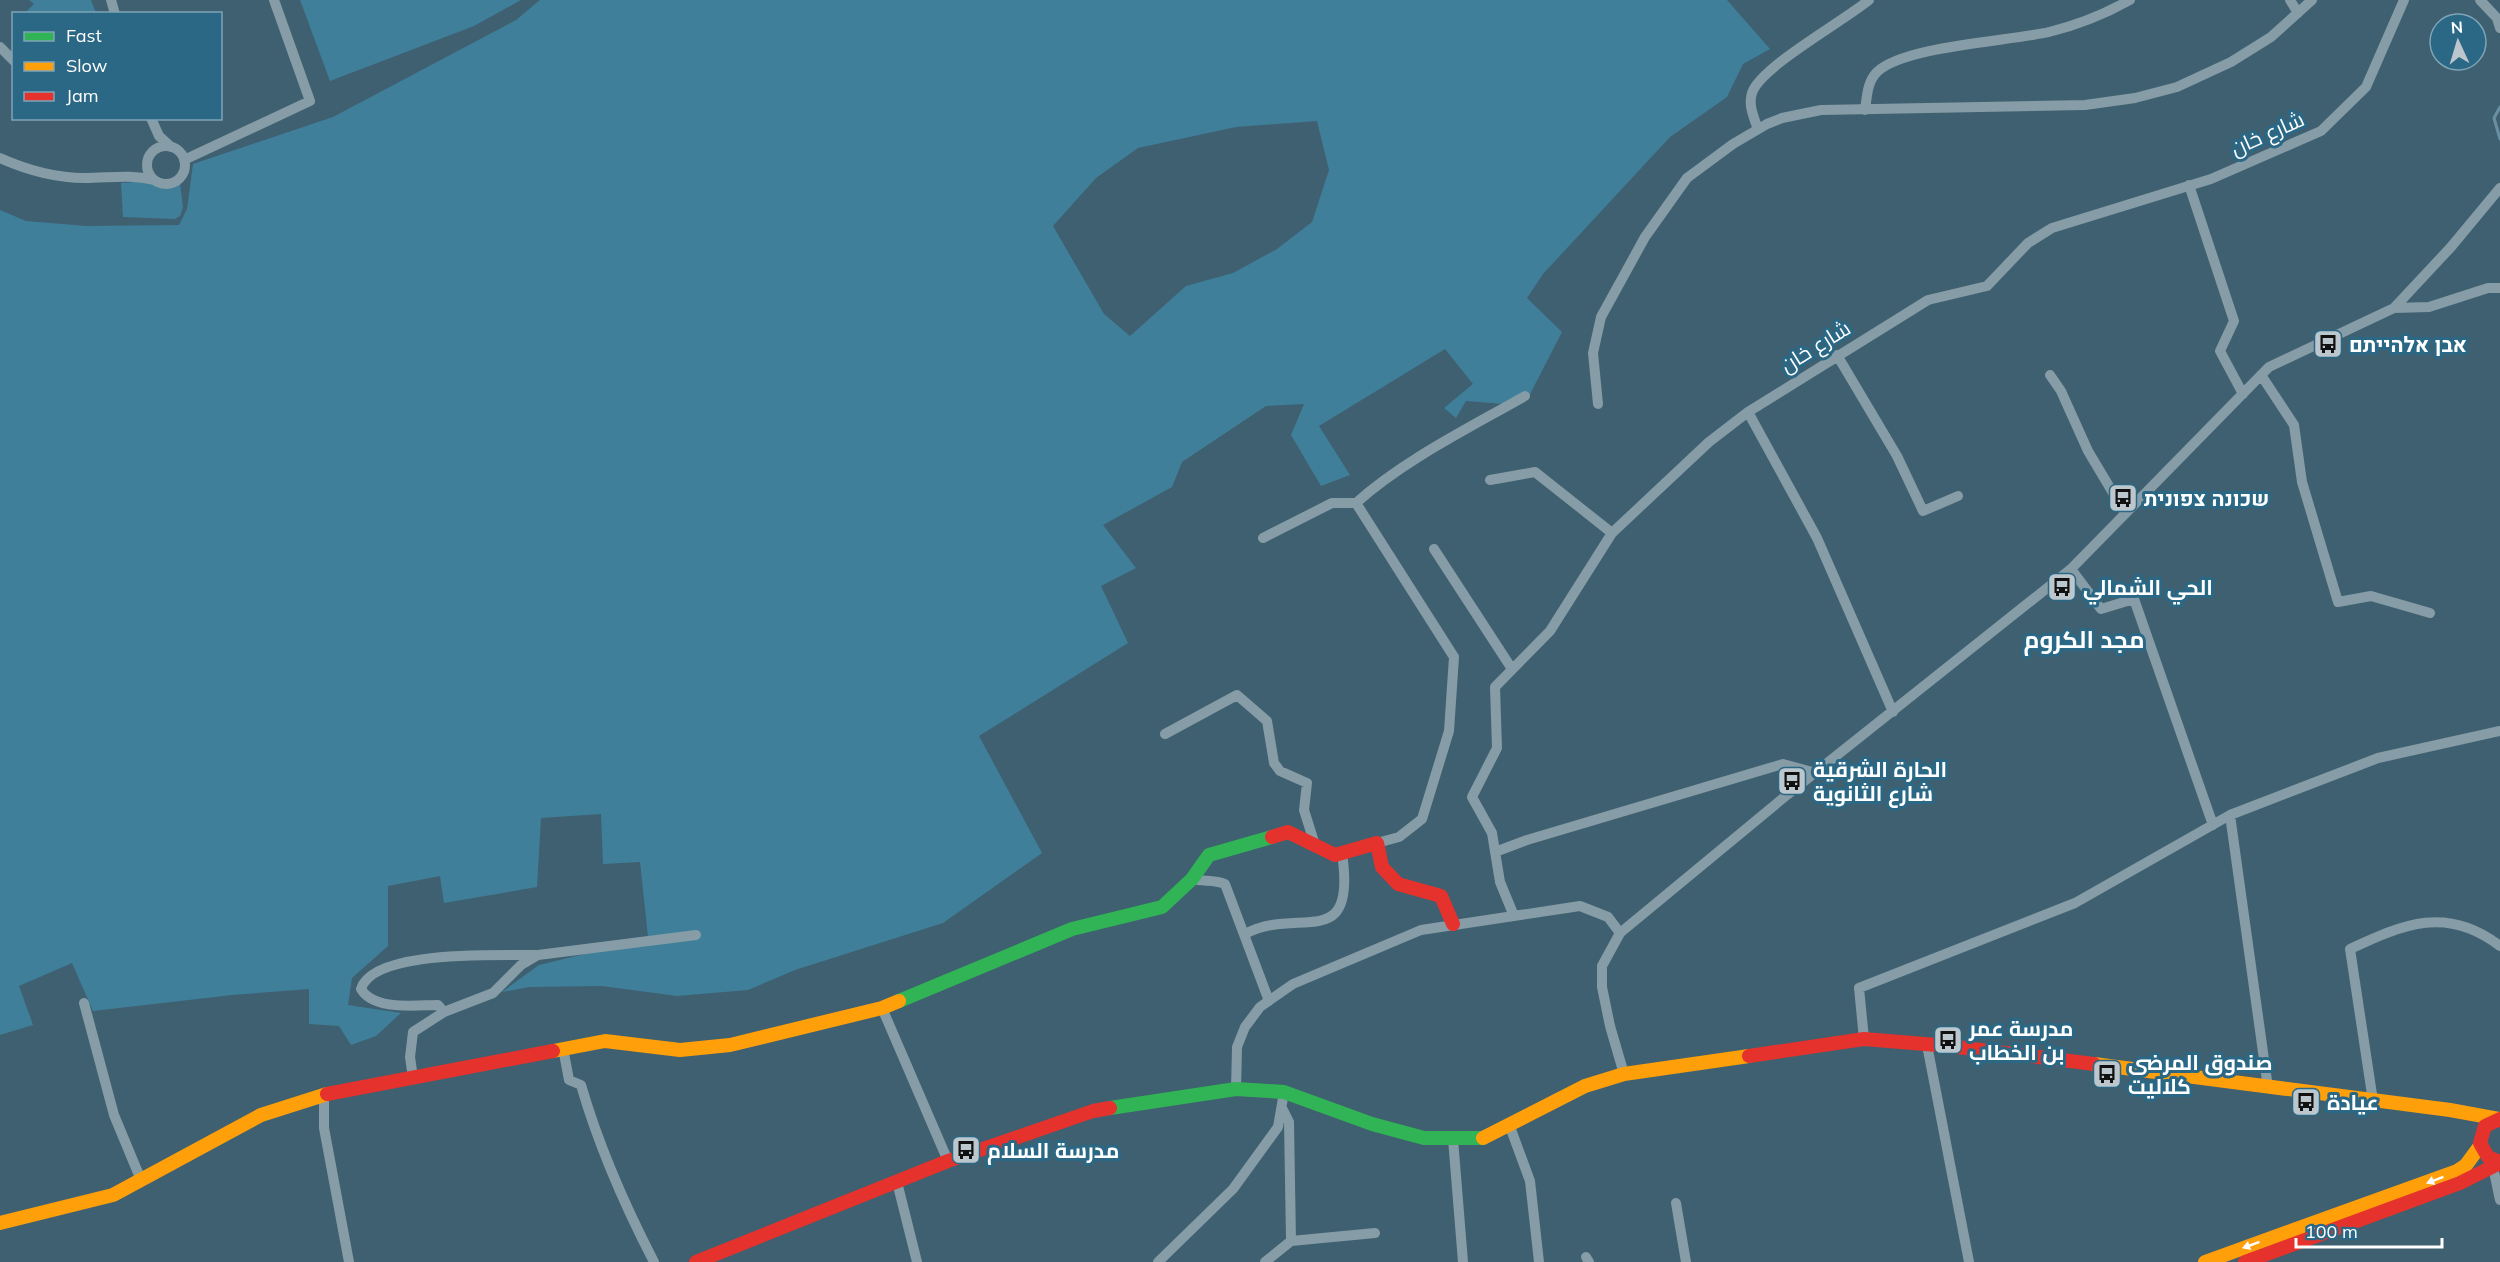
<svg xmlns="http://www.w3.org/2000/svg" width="2500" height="1262" font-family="Mulish,Cairo,Heebo,sans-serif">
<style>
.green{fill:#3f7f9a;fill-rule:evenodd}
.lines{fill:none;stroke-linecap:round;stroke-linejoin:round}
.stream{stroke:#6890a2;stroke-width:3}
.street{stroke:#869ca6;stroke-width:10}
.fast{stroke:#30b455;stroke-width:14}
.slow{stroke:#ff9f0a;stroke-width:14}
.jam{stroke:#e5322d;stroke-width:14}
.oneway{fill:#fff}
.labels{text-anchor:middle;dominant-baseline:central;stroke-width:6;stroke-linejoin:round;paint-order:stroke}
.street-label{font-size:21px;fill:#fff;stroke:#2a6885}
.poi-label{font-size:21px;font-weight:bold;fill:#fff;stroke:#2a6885;text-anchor:start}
.quarter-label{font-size:24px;font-weight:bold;fill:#fff;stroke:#2a6885}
</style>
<rect width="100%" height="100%" fill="#3f6070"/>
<!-- green -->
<path class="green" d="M29 0H91L96 13H25L34 4Z
M300 0H521L474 26 330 81Z
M540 0H1727L1770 49 1743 64 1727 97 1670 137 1543 274 1527 298 1562 332 1528 398 1504 404 1466 401 1456 418 1444 408 1473 384 1445 349 1319 426 1350 475 1321 486 1291 435 1304 404 1266 406 1182 462 1172 487 1103 525 1136 568 1101 586 1128 643 979 736 1042 853 943 923 795 970 748 990 677 996 602 986 529 987 502 992 539 965 609 948 649 946 640 862 603 864 601 814 541 818 537 887 444 903 440 876 388 886V946L352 978 348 1005 401 1013 376 1036 351 1045 339 1026 309 1024V989L232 995 93 1011 72 963 19 986 33 1025 0 1035V210L26 221 86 226 179 225 187 209 193 164 333 117 516 20ZM1317 121 1329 170 1312 222 1277 249 1233 273 1186 286 1130 336 1104 314 1053 226 1096 178 1138 148 1236 127Z
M150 181 164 189 180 183 183 207 180 216 175 219 123 217 121 183Z"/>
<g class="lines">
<!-- stream -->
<path class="stream" d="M2500 107 2494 118 2500 139"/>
<!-- street -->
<path class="street" d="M111 0 115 14
M2290 0 2298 13
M2480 0 2497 18 2500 28
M0 47 14 61
M1865 110C1867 97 1867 82 1877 72 1904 46 2010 41 2049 32 2078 25 2105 14 2130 0
M151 118 159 136 171 147
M1758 129C1754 118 1748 105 1752 93 1760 67 1844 21 1869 0
M147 165a19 19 0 1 1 38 0a19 19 0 1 1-38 0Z
M0 158C27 170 55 178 85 178 109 178 130 174 154 180
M184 160 310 101 274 0
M2189 185 2234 321 2220 351 2243 394
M2394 308 2429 307 2488 288H2500
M1837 355 1897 456 1923 511 1958 496
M2050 375 2061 391 2088 451 2125 513
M2261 375 2294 425 2302 482 2338 602 2371 596 2430 613
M1598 404 1593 353 1601 317 1645 237 1687 178 1733 144 1767 124 1782 118 1821 110 2085 105 2135 98 2177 87 2231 62 2271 37 2312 0
M1748 412 1817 538 1893 712
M1490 480 1535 472 1612 533
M1356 503C1404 460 1469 428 1525 396
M1263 538 1332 503H1356L1454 657 1449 731 1422 819 1399 837 1377 843
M1434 549 1512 669
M2071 569 2101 609 2134 599 2213 825
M1165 734 1237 695 1267 721 1274 763 1280 771 1307 783 1304 810 1315 845
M2230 815 2268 1088
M1495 852 1527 840 1783 764 1816 773
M1192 879C1204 882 1214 879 1225 884L1269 1001
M1514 916 1500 882 1492 833 1472 797 1497 748 1495 687 1550 631 1612 533 1709 442 1748 412 1928 300 1987 286 2028 243 2052 228 2211 179 2321 131 2366 87 2404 0
M1245 934C1298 905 1357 955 1342 853
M84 1003 114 1115 141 1180
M882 1008 948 1161
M444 1012 438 1005C416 1005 374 1011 361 989 373 949 499 956 535 955
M1864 1039 1859 988 2075 903 2230 815 2378 758 2500 731
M1927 1045 1969 1262
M563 1048 569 1080 581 1085C599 1147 624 1204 654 1262
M1624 1074 1610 1026 1602 987V966L1620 933 1782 799 2071 569 2269 367 2394 308 2451 247 2500 188
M413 1078 410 1057 413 1032 444 1012 493 993 521 965 538 955 696 935
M1236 1089 1237 1047 1245 1027 1260 1007 1293 984 1421 930 1580 906 1608 917 1620 933
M324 1095V1128L349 1262
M2373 1101 2350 949C2404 924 2447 905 2500 946
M1509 1124 1530 1181 1539 1262
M1453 1139 1463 1262
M2493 1167 2500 1200
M897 1182 917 1262
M1676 1203 1686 1262
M1291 1241 1375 1233
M1586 1257 1589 1262
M1158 1262 1233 1189 1278 1127 1284 1092
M1265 1262 1291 1241 1289 1122 1282 1108"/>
<!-- fast -->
<path class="fast" d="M899 1001 1072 929 1162 907 1192 879 1209 855 1272 837
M1110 1108 1236 1089 1284 1092 1372 1124 1424 1138H1483"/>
<!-- slow -->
<path class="slow" d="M553 1051 605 1041 680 1050 730 1045 882 1008 899 1001
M2094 1064 2450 1110 2500 1119
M1483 1138 1585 1086 1624 1074 1749 1056
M0 1223 113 1195 261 1115 327 1094
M2205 1262 2457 1171 2466 1165 2480 1146"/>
<!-- jam -->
<path class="jam" d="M1272 837 1288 832 1335 855 1377 843 1382 867 1398 884 1441 896 1453 924
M1749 1056 1864 1039 1949 1046 2094 1064
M327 1094 553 1051
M2500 1119 2485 1126 2480 1143 2488 1157 2500 1162
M696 1262 948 1161 1093 1111 1110 1108
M2245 1262 2460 1183 2500 1163"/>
</g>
<!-- one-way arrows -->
<defs><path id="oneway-solid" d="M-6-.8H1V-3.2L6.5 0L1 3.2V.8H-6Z" transform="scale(1.5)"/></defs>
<g class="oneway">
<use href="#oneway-solid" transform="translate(2435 1180) rotate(159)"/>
<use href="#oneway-solid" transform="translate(2251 1245) rotate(160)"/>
</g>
<!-- icons -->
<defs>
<g id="bus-square" transform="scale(1.5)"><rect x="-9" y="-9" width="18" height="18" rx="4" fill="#bcc7cd" stroke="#2a6885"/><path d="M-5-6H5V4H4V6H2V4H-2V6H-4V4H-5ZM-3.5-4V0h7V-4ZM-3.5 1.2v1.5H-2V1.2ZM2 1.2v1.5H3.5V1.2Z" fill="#111"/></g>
</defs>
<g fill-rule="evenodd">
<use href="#bus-square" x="2328" y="344"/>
<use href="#bus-square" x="2123" y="498"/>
<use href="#bus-square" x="2062" y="587"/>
<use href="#bus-square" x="1792" y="781"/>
<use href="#bus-square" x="1948" y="1040"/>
<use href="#bus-square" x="2107" y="1074"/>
<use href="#bus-square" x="2306" y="1102"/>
<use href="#bus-square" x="966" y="1150"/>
</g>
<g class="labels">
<!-- street labels -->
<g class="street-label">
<text transform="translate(2267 133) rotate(-24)">شارع خان</text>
<text transform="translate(1815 346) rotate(-32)">شارع خان</text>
</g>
<!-- poi labels -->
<g class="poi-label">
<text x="2349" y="344">אבן אלהייתם</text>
<text x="2144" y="498">שכונה צפונית</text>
<text x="2083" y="587">الحي الشمالي</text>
<text x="1813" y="769">الحارة الشرقية<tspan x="1813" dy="24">شارع الثانوية</tspan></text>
<text x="1969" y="1028">مدرسة عمر<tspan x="1969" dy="24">بن الخطاب</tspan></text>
<text x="2128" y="1062">صندوق المرضى<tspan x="2128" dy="24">كلاليت</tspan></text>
<text x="2327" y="1102">عيادة</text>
<text x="987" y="1150">مدرسة السلام</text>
</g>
<!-- quarter labels -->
<g class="quarter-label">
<text x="2084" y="639">مجد الكروم</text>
</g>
</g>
<!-- legend -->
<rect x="12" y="12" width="210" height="108" fill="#2a6885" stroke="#7fa4b6" stroke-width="1.5"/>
<rect x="24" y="32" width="30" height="9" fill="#30b455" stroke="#7fa4b6" stroke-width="1.5"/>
<text x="66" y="42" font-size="18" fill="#ffffff">Fast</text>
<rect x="24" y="62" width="30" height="9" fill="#ff9f0a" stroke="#7fa4b6" stroke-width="1.5"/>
<text x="66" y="72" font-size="18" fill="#ffffff">Slow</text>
<rect x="24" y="92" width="30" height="9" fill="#e5322d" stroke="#7fa4b6" stroke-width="1.5"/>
<text x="66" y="102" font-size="18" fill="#ffffff">Jam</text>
<!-- north arrow -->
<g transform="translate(2458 42) rotate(356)"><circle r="28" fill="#2a6885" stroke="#7fa4b6" stroke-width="1.5"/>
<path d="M0-4.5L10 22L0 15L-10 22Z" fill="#bcc7cd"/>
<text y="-9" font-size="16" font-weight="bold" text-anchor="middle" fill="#ffffff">N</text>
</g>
<!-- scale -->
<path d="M2296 1238v9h146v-9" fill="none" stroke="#ffffff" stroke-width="3"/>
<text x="2305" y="1238" font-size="18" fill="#ffffff" stroke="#2a6885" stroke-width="4.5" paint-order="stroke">100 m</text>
</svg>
